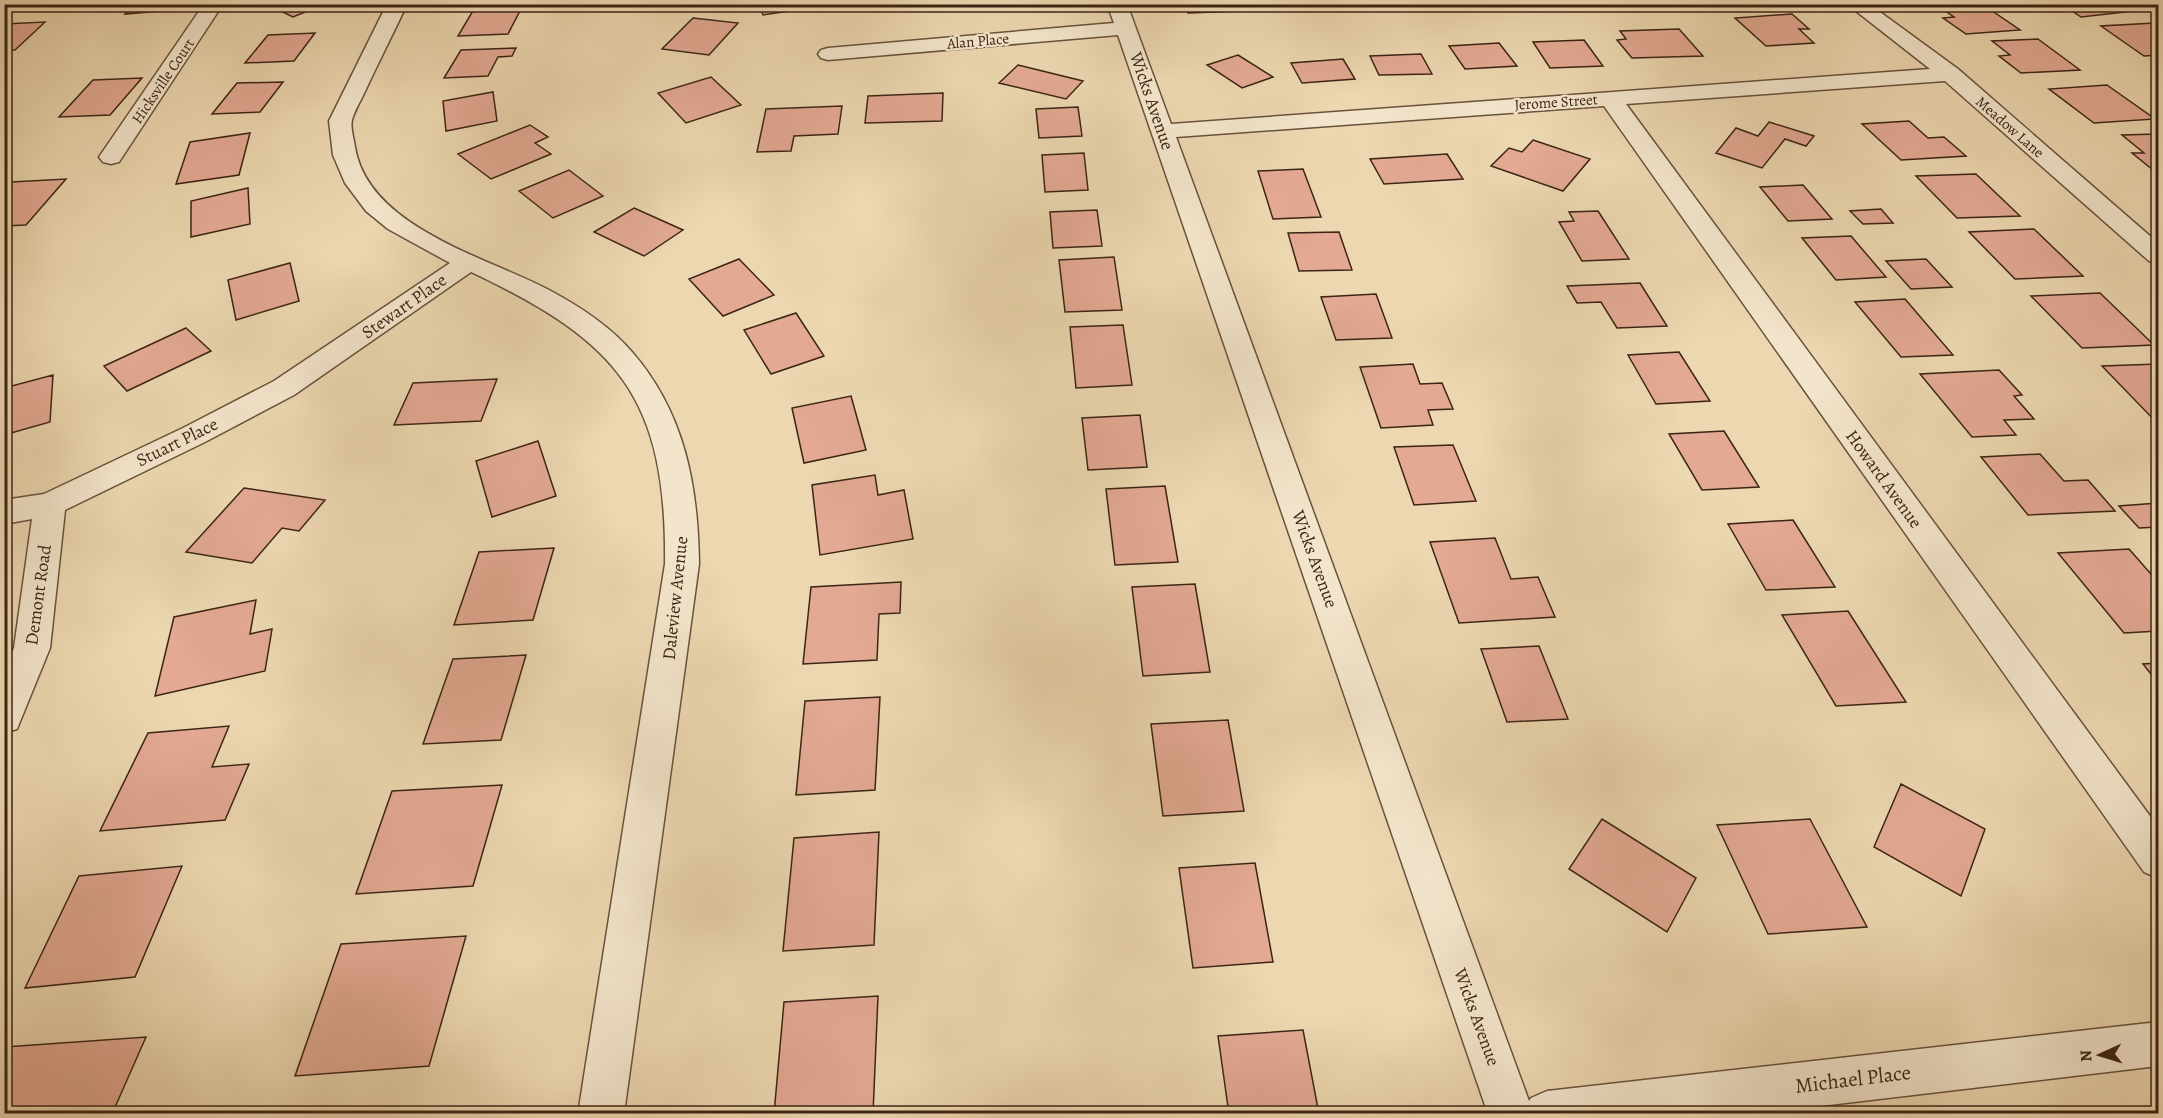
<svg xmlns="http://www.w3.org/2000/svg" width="2163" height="1118" font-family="Alegreya,serif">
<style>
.building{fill:#e3a993;stroke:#3c2515;stroke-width:1.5}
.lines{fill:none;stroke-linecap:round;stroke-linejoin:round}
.minor-casing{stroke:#68523c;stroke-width:3}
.minor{fill:#f3e5cc;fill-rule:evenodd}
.labels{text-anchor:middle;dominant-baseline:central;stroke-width:4.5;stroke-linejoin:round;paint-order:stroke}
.far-street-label{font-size:15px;fill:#3c2515;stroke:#f3e5cc}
.street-label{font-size:18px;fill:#3c2515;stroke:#f3e5cc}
.near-street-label{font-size:21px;fill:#3c2515;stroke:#f3e5cc}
</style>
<rect width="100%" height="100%" fill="#ecd7b0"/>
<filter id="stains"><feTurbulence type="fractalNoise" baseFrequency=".00333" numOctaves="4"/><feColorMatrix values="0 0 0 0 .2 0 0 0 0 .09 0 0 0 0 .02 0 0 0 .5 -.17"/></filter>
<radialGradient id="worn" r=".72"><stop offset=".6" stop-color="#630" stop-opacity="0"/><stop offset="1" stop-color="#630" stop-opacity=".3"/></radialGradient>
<!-- building -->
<path class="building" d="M133 4H166L161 11 125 14Z
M266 4H325L293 17Z
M759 4H829L830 5 763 15Z
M862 4H929V7L862 9Z
M1185 4H1238L1241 11 1188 13Z
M1982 4 2020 30 1966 34 1943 18 1954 17 1936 5Z
M2062 4H2122L2134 11 2081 17Z
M522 7 508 34 458 36 474 9Z
M1792 14 1809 29H1799L1814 43 1766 46 1735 18Z
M693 18 738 23 709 55 662 49Z
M45 22 15 50H4V24Z
M2155 23 2158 25V55L2144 56 2101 26Z
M1679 29 1703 56 1632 58 1617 40 1626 39 1620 31Z
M315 33 294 61 245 63 268 35Z
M2038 39 2080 70 2021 73 1999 56 2010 55 1992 41Z
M1584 40 1603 66 1550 68 1533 42Z
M1499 43 1517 66 1465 69 1449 46Z
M516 48 512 56 498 57 488 76 444 78 461 50Z
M1421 54 1432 74 1379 75 1370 56Z
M1238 55 1273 77 1242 88 1207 65Z
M1343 59 1355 79 1302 83 1291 63Z
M1018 65 1083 81 1066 99 999 83Z
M711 77 741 105 686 123 658 93Z
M142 78 110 115 59 117 93 80Z
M283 82 260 112 212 114 237 83Z
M2107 85 2155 119 2094 123 2049 89Z
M493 92 497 121 446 131 443 101Z
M943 93 942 121 865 123 868 96Z
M842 106 838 134 794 136 791 151 757 152 766 109Z
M1078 107 1082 136 1039 138 1036 109Z
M1909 121 1928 138 1944 137 1966 156 1901 160 1862 124Z
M1769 122 1814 136 1806 146 1785 139 1762 168 1716 153 1736 128 1758 136Z
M530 125 548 137 535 143 551 154 491 179 458 154Z
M250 133 239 175 176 184 190 142Z
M2158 134V174L2132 153H2144L2122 135Z
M1533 140 1590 159 1563 191 1491 166 1509 148 1522 152Z
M1084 153 1088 190 1045 192 1042 155Z
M1447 154 1463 179 1384 184 1370 159Z
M1303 169 1321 217 1273 219 1258 171Z
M569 170 603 196 553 218 519 191Z
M1976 174 2020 216 1957 218 1916 176Z
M66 179 26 225 4 226V189L11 182Z
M1803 185 1832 219 1788 221 1760 187Z
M248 188 250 224 191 237V201Z
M634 208 683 230 644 256 594 232Z
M1881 209 1893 223 1863 224 1850 211Z
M1097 210 1102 246 1053 248 1050 212Z
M1598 211 1629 259 1582 261 1559 222 1574 221 1569 212Z
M2034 229 2083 276 2015 279 1969 232Z
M1339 232 1352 270 1299 271 1288 233Z
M1851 236 1886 277 1836 280 1802 238Z
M1114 257 1122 310 1065 312 1059 260Z
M739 259 774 295 723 316 689 279Z
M1926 259 1952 287 1911 289 1886 261Z
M290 263 299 301 236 320 228 280Z
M1640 283 1667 326 1617 328 1601 302 1577 303 1567 286Z
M2100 293 2154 345 2082 348 2031 296Z
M1376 294 1392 338 1336 340 1321 297Z
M1905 299 1953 355 1901 357 1855 302Z
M796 313 824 356 771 374 744 330Z
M1123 325 1132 385 1076 388 1070 327Z
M186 328 211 351 127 391 104 366Z
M1679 352 1710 401 1656 404 1628 355Z
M1413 364 1420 384 1442 383 1453 409 1428 410 1433 425 1381 428 1360 367Z
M2158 364V424L2102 366Z
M1999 370 2022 395 2014 396 2034 419 2004 420 2016 435 1972 437 1920 374Z
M53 375 50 422 4 435V388Z
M497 379 481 421 394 425 413 383Z
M851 396 866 450 804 463 792 408Z
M1140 415 1147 467 1088 470 1082 418Z
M1724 431 1759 487 1702 490 1669 434Z
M538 441 556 496 492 517 476 461Z
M1453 445 1476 501 1414 505 1394 447Z
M2040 454 2064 481 2088 480 2115 511 2028 515 1981 457Z
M875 475 878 495 904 490 913 539 820 555 812 485Z
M1165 486 1178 562 1115 565 1106 489Z
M244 488 325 500 299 531 282 528 252 563 186 552Z
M2158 503V527L2139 528 2119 506Z
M1793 520 1835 587 1766 590 1728 524Z
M1495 538 1511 579 1538 577 1555 617 1459 623 1430 542Z
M554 548 533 620 454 625 479 552Z
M2129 549 2158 582V631L2124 633 2058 553Z
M901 582 900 613 879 614 877 660 803 664 811 587Z
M1195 584 1210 672 1143 676 1132 587Z
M256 600 250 634 272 629 265 671 155 696 174 617Z
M1848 611 1906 702 1836 706 1782 615Z
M1539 646 1568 719 1507 722 1481 649Z
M526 655 501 740 423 744 453 659Z
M2158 663V683L2143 664Z
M880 697 875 790 796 795 805 701Z
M1228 720 1244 811 1163 816 1151 724Z
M229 726 212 767 249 764 225 820 100 831 148 733Z
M1901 784 1985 829 1961 896 1874 847Z
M502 785 473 886 356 894 392 791Z
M1602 819 1696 878 1667 932 1569 869Z
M1810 819 1867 927 1768 934 1717 825Z
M879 832 874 945 783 951 794 838Z
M1255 863 1273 962 1193 968 1179 868Z
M182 866 135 977 25 988 79 876Z
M466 936 429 1066 295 1076 341 944Z
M878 996 873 1114H774L784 1002Z
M1303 1030 1319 1114H1229L1218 1036Z
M146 1037 112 1114H4L5 1047Z"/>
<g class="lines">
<!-- minor casing -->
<g class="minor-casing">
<path id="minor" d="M204 4H223L119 162 111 164 103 162 99 157Z
M387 4H407C394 32 380 59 367 87 363 97 355 109 352 120 350 127 354 139 355 147 368 227 486 257 549 290 579 306 610 326 632 352 685 413 698 486 699 564L624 1114H578L665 564C667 397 618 341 471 272L294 395 205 442 65 510 50 648 17 729 4 733V672L14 648 32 519 4 524V500L44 494 183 428 274 381 450 263 388 229 366 211 345 183 333 155 329 121Z
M1107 4H1127L1171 124 1930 69 1847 4H1869L1958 69 2158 243V264L2149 261 1945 81 1626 104 2158 827V878L2144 872 1604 106 1176 137 1529 1101 1531 1098 1547 1091 2158 1022V1066L1752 1114H1488L1118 35 828 60 821 58 818 54 821 50 828 48 1114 23Z"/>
</g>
<!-- minor -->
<use href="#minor" class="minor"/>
</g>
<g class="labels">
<!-- far-street labels -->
<g class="far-street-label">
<text transform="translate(978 41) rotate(-5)">Alan Place</text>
<text transform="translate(163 81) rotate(-56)">Hicksville Court</text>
<text transform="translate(1556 102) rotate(-4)">Jerome Street</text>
<text transform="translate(2010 127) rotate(41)">Meadow Lane</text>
</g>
<!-- street labels -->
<g class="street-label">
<text transform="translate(1152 101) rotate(71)">Wicks Avenue</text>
<text transform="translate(404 306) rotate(-35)">Stewart Place</text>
<text transform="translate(177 442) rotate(-26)">Stuart Place</text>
<text transform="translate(1884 479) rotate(54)">Howard Avenue</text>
<text transform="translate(1315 559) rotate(70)">Wicks Avenue</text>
<text transform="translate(38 595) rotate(-82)">Demont Road</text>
<text transform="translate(675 598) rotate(-84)">Daleview Avenue</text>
<text transform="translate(1477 1017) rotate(70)">Wicks Avenue</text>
</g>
<!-- near-street labels -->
<g class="near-street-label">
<text transform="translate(1853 1079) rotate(-7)">Michael Place</text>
</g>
</g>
<!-- margin -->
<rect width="2163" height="1118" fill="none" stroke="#ecd7b0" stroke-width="24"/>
<rect x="6" y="6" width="2151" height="1106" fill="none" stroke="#3c2515" stroke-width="3"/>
<rect x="12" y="12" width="2139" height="1094" fill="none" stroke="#3c2515" stroke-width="1.5"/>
<!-- north arrow -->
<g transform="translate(2100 1055) rotate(266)" stroke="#f3e5cc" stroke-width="4.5" paint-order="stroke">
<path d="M0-4.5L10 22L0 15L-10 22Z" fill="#3c2515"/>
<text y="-9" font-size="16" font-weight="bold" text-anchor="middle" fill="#3c2515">N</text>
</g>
<rect width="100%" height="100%" filter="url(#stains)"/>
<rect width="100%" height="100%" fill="url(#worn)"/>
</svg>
